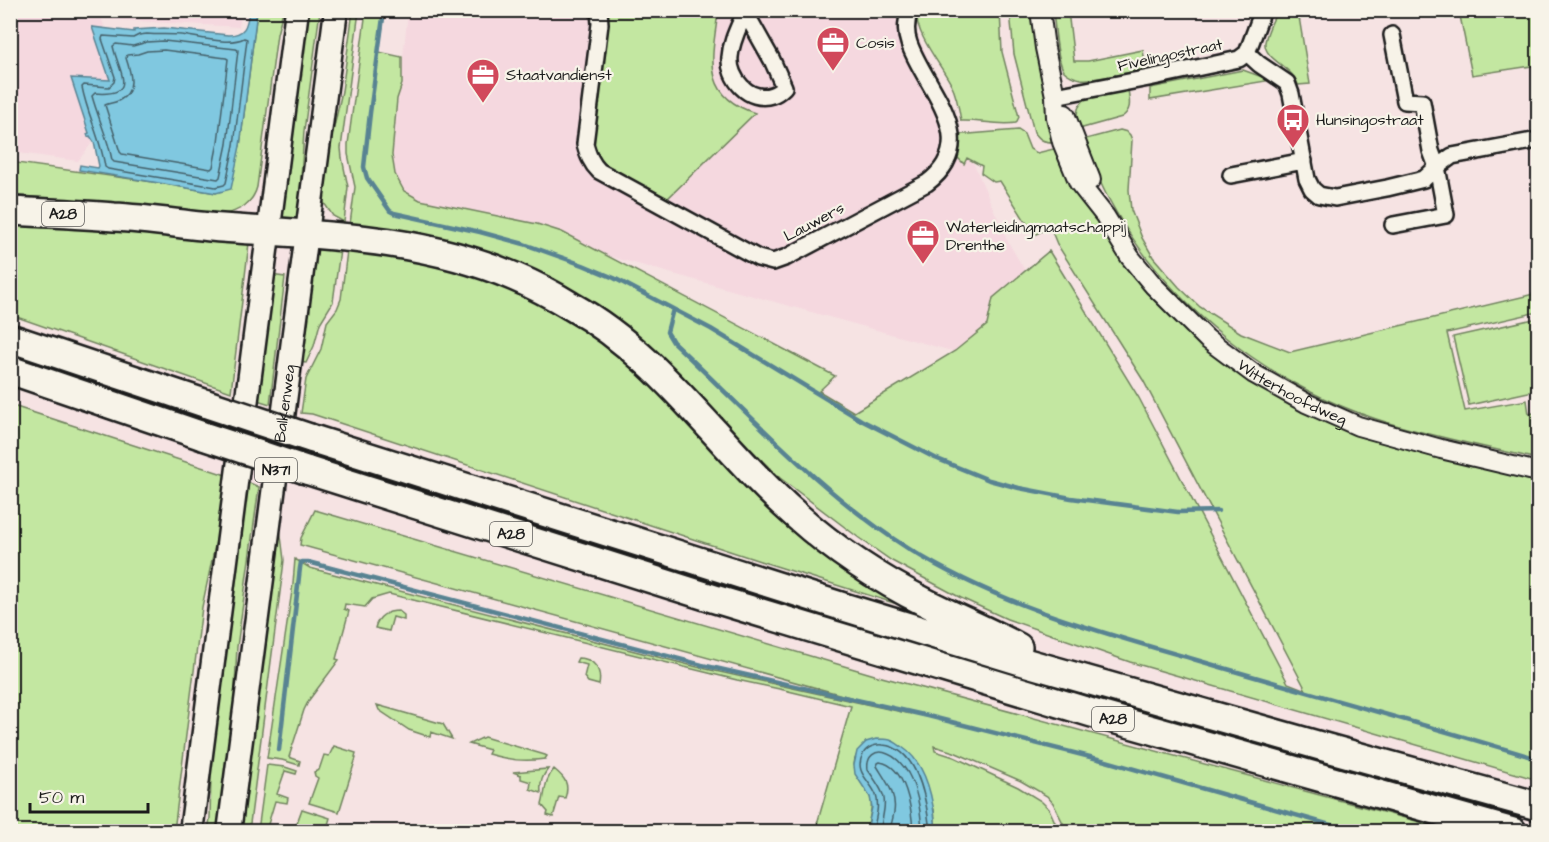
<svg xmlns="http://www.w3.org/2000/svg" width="1549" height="842" font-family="'Architects Daughter',sans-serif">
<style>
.built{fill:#f5d8df}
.green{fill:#c3e7a1;stroke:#70825e;stroke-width:1.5}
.water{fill:#80c8e0;stroke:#588392;stroke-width:1.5}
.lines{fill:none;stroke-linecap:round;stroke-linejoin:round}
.shore{stroke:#44616a;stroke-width:1.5}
.stream{stroke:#588392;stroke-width:4.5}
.minor-casing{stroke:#1c1c1c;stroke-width:20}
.tertiary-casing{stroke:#1c1c1c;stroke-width:22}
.primary-casing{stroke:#1c1c1c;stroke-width:27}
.motorway-casing{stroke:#1c1c1c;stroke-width:32}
.minor{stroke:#f7f3e8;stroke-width:15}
.tertiary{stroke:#f7f3e8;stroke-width:18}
.primary{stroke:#f7f3e8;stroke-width:22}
.motorway{stroke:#f7f3e8;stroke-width:27}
.motorway-bridge-casing{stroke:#1c1c1c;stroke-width:32;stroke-linecap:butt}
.motorway-bridge{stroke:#f7f3e8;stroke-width:27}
.labels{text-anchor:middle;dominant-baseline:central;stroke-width:4.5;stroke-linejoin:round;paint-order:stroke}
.shield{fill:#f7f3e8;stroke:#5e5c59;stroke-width:1.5}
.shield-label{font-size:15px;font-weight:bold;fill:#1c1c1c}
.poi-label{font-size:16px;fill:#1c1c1c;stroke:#f7f3e8;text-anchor:start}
.street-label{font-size:16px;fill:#1c1c1c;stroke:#f7f3e8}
</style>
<rect width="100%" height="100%" fill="#f6e3e3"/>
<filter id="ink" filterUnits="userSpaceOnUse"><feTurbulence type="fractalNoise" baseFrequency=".0167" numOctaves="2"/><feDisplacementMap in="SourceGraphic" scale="12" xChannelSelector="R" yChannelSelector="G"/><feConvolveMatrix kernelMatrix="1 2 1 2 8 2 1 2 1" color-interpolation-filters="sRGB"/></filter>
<g filter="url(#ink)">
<!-- built -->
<path class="built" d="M11 11H242L239 27 102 19 125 100 78 161 11 152Z
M408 11H924L913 24 1007 240 1096 391 388 195Z"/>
<!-- green -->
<path class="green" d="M257 11H283L277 34 257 187C253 203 239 212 223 214L11 195 10 162 153 182 216 193 240 146Z
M306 11H320L304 131 298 225 279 222Z
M353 11H359L341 148 342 158 348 187 344 222 333 216 322 200 329 150 342 91Z
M366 11H385L379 52 402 57V84L397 99 392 155 395 174 404 191 420 200 537 224 562 232 835 376 819 391 854 412 955 351 987 325 993 298 1049 251 1139 398 1288 683 1306 690 1143 380 1057 244 1050 227 1034 235 1000 181 994 182 981 173 982 166 967 158 964 164 957 157 959 137 962 134H969L1018 130 1024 134 1030 149 1037 153 1062 147 1104 230 1122 261 1143 289 1181 327 1223 360 1270 392 1538 480V780L1130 662 1007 619 961 598 892 561 859 538 780 478 664 364 572 292 520 264 499 256 448 240 406 232 350 224 355 187 348 154V144Z
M607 11H729L728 14 718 13C712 57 701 96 755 113L667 199 603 163C596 158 594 151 593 142L608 27Z
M917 11H1000L1002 52 1019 117 1016 123C998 126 979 120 961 121 959 108 957 96 951 84 941 65 913 31 917 11Z
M1010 11H1034L1050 107 1053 142C1043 142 1040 140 1034 132L1014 54Z
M1053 11H1068L1074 61H1088L1143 50 1146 69C1130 72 1096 81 1081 79 1076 78 1068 75 1064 71 1056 60 1055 24 1053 11Z
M1277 11H1298L1310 84 1298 85C1294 67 1263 60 1265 42 1267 31 1273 20 1277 11Z
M1459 11H1538V65L1472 75Z
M1243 70 1265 78 1266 81 1150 100V88Z
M1128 88C1129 100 1133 109 1122 117L1079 129C1076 116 1075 106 1087 98Z
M1120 130 1127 132 1130 135 1132 140 1129 190 1131 210 1142 238 1153 257 1179 287 1200 307 1241 333 1290 352 1538 293V312L1447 333 1465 411 1527 400 1529 414 1538 412V459C1490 448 1440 438 1392 424 1272 389 1164 305 1106 194 1097 176 1090 158 1082 140Z
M10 221 249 243 231 392 11 315Z
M314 247 340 250 333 302 320 323 314 346 306 363 299 362Z
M347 251 417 260 472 274 516 291 544 303 615 348 751 479 948 620 763 562 312 414 301 413 306 379 321 349 327 322 337 309 341 299Z
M270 275 285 277 270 404 257 400Z
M1538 318V390L1469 405 1453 337Z
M10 405 226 475 219 527 202 607 174 831H11Z
M245 481 259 487 237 647 233 724 220 831 208 832 210 818 212 729Z
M315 510 878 676 1453 831H1067L1053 803 1047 796 1021 781 954 752 934 746 935 751 954 757 1018 787 1041 801 1049 809 1059 831H936L934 809 866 742C850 759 851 768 864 787 867 791 870 795 871 799 873 809 868 821 867 831H815L851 706 784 690 737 680 389 594 372 599 365 607 345 604 344 609 349 611 336 659 339 660 309 700 304 710 289 757 300 761 299 765 282 760 267 758 293 584 295 559 310 568 697 667 911 714 300 545 301 538Z
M280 528 284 560 283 569 249 831 238 832Z
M399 611 404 615V620L393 617 389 631 375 628C378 616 387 611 399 611Z
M578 658C594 658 602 670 599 685L588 682 584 677 587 665 576 662Z
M377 705 443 724 452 739 431 732 430 737 409 730 379 710Z
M484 737 545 755 547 756 545 759C523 762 509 760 488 754L490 750 469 744Z
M334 746 356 753 355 757 356 758 339 812 309 803 318 778 315 776 314 772 319 770 324 755 329 756Z
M267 765 285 767 297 771 296 774 285 771 277 794 288 798 287 803 275 801 266 831H258Z
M548 769C542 777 540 782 541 793L530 789 531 782 521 779V775L513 772Z
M554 769C565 778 570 784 565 798L559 797 553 817 547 815 548 812 542 805C546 790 544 781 554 769Z
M302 809 330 818 327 828 330 829V831H294Z"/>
<!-- water -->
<path class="water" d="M249 11H257L240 146 231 189 216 193 153 182 79 170 80 165 98 168 99 166 94 142 90 136 88 137 87 134 89 133 71 78 110 80 92 27 134 32V30L164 28 228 35C245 35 247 26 249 11Z
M876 739C881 739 886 739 890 740 894 741 899 745 902 747 928 764 934 803 936 831H867L872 807 870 797 855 774 854 765 857 751 866 742Z"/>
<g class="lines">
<!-- shore -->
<path class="shore" d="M147 34C158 35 170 34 181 35 198 37 229 46 244 38L247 39 234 145 226 183 224 185 216 187 108 169 105 167C101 139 87 114 82 87L84 85 109 87 114 82 115 77 102 39 103 36 133 38 139 35Z
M164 41 236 49 238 50 227 144 220 177 218 179 114 162 112 160C108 138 98 118 92 96L95 93C140 97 118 71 113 46L116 44 133 46 147 42Z
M164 50 226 58 228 59 218 142 213 167 211 169 122 154 120 152 105 105C109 103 114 103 118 101 137 92 131 73 126 58L127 55 138 54 147 51Z
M873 832C875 820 880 807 876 795 871 781 853 772 863 754 867 747 875 744 883 745 919 748 927 803 930 832
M880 832C886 798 889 799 868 770 866 757 875 748 888 754 896 757 903 765 908 773 918 791 921 812 922 832
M889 832C891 825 893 819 894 812 897 794 886 781 877 766L878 763 880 762C906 766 912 810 913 832"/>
<!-- stream -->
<path class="stream" d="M384 10 370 113 364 167 367 178 390 211 394 213 480 232 524 244 583 265 614 278 711 329 861 420 935 458 989 480 1019 488 1071 498 1178 512 1218 511
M673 309 667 332 673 342C749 413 820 493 909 549 997 604 1096 631 1193 659 1308 693 1424 724 1538 759
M279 750 300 568 301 562H308L702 665 928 716 1106 761 1355 832"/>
<!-- minor casing -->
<g class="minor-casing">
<path id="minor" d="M599 10 600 24 585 144C588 155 591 163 599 171L758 258 773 262 787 257 927 183C984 140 925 89 909 43 905 32 906 21 910 10
M744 10 772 60 784 87C781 90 776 94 772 95 749 103 728 78 730 57 731 41 739 27 745 12
M1392 35 1405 101 1422 102 1431 151 1437 167 1446 215 1393 225
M1247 53 1259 64 1287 83 1291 94 1307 179 1312 189 1319 195 1335 198 1387 188 1424 179 1437 167 1452 156 1538 140
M1055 96 1149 78 1239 59 1247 53 1263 10
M1231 175 1304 161"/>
</g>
<!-- tertiary casing -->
<g class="tertiary-casing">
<g id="tertiary">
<path id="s1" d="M1040 10 1045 48 1055 96 1056 117 1062 142 1079 183 1105 216 1130 257 1154 286 1207 339 1254 374 1306 403 1358 426 1441 449 1538 472"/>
<path d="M1065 114 1091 180"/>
</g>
</g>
<!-- primary casing -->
<g class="primary-casing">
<g id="primary">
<path d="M191 832 297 10"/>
<path id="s2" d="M229 832 336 10"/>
</g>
</g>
<!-- motorway casing -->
<g class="motorway-casing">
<path id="motorway" d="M10 211C45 213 79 214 114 217 150 219 186 225 222 228 320 235 423 237 515 277 534 285 553 295 571 306 663 357 719 448 797 516 835 550 879 579 925 602 956 618 988 631 1018 647
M10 338 207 404
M10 370 203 436
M310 438 847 608 1024 662 1324 747 1538 806
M306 470 715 599 1092 713 1513 832"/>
</g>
<!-- minor -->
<use href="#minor" class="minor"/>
<!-- tertiary -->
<use href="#tertiary" class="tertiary"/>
<!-- primary -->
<use href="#primary" class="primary"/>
<!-- motorway -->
<use href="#motorway" class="motorway"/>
<!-- motorway-bridge casing -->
<g class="motorway-bridge-casing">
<path id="motorway-bridge" d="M207 404 310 438
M203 436 306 470"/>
</g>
<!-- motorway-bridge -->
<use href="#motorway-bridge" class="motorway-bridge"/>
</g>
</g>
<!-- icons -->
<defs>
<g id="office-pin" transform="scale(1.725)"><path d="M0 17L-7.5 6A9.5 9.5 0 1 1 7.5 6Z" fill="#d1495b" stroke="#f7f3e8"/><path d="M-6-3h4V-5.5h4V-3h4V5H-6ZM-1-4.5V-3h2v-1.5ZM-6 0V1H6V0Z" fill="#fff"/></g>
<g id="bus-pin" transform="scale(1.725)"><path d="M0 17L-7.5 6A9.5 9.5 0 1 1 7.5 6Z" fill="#d1495b" stroke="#f7f3e8"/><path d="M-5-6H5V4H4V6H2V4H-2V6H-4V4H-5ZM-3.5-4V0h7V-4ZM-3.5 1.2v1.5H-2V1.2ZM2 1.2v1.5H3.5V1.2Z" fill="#fff"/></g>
</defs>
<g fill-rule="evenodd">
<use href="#office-pin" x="833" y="43"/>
<use href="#office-pin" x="483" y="75"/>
<use href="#bus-pin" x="1293" y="120"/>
<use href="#office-pin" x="923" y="236"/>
</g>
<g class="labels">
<!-- shield labels -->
<g class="shield">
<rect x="42" y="202" width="42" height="24" rx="4.5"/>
<rect x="255" y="458" width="42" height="24" rx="4.5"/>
<rect x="490" y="522" width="42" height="24" rx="4.5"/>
<rect x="1092" y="707" width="42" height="24" rx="4.5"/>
</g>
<g class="shield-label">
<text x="63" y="214">A28</text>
<text x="276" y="470">N371</text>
<text x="511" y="534">A28</text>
<text x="1113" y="719">A28</text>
</g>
<!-- poi labels -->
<g class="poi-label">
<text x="856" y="43">Cosis</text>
<text x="506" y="75">Staatvandienst</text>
<text x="1316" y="120">Hunsingostraat</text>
<text x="946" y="227">Waterleidingmaatschappij<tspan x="946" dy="18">Drenthe</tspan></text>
</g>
<!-- street labels -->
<g class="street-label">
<text transform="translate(1170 55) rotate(-12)">Fivelingostraat</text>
<text transform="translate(814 222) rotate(-28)">Lauwers</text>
<text stroke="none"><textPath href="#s1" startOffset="482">Witterhoofdweg</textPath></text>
<text stroke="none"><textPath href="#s2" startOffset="432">Balkenweg</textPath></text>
</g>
</g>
<!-- margin -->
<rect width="1549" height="842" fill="none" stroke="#f7f3e8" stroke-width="36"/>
<rect x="18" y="18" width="1513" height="806" fill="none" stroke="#1c1c1c" stroke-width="2" filter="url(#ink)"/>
<!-- scale -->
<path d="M30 803v9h118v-9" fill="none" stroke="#1c1c1c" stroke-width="3"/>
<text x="39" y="803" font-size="18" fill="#1c1c1c" stroke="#f7f3e8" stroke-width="4.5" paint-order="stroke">50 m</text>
</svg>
